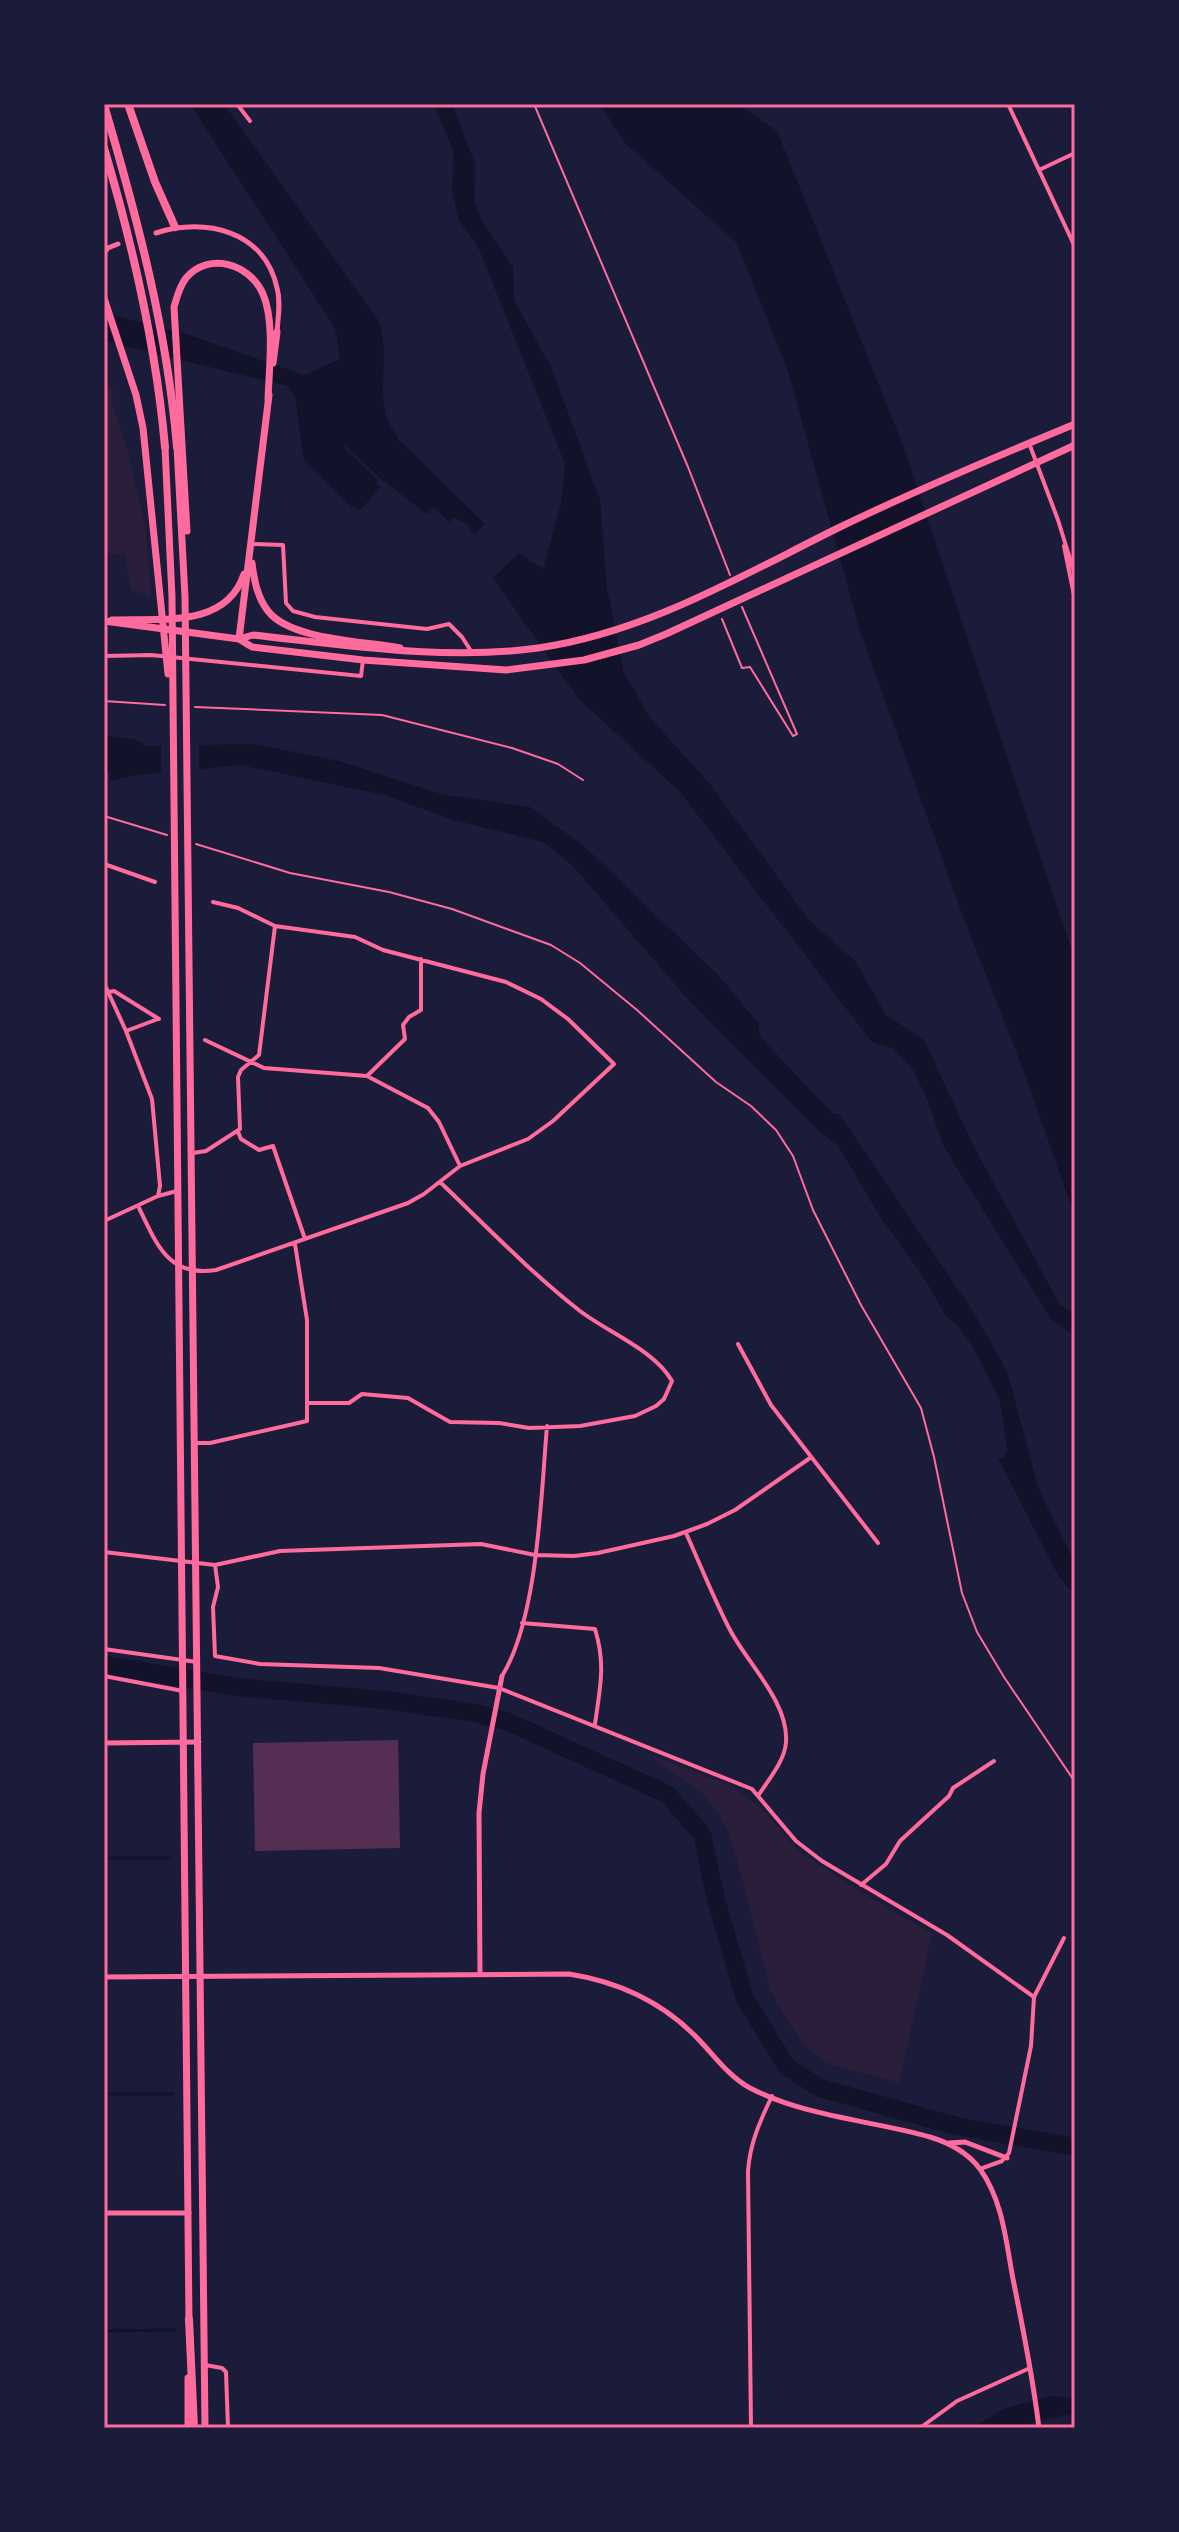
<svg xmlns="http://www.w3.org/2000/svg" width="1179" height="2532" font-family="'Archivo Narrow',sans-serif">
<style>
.green{fill:#2a1e3b}
.water{fill:#12122b}
.pier{fill:#1b1b3a}
.lines{fill:none;stroke-linecap:round;stroke-linejoin:round}
.stream{stroke:#12122b;stroke-width:3}
.river{stroke:#12122b;stroke-width:18}
.building{fill:#542f53}
.path{stroke:#ff6b9d;stroke-width:2}
.minor{stroke:#ff6b9d;stroke-width:4}
.tertiary{stroke:#ff6b9d;stroke-width:5}
.primary{stroke:#ff6b9d;stroke-width:7}
.trunk{stroke:#ff6b9d;stroke-width:7}
.motorway{stroke:#ff6b9d;stroke-width:8}
.neatline{fill:none;stroke:#ff6b9d;stroke-width:3}
</style>
<rect width="100%" height="100%" fill="#1b1b3a"/>
<!-- green -->
<path class="green" d="M104 375 113 392 112 402 127 449 145 524 151 597 131 590 125 555 104 553Z
M646 1753 733 1787 761 1808 798 1851 861 1892 932 1934 899 2083 826 2063 803 2045 771 1992 741 1875 728 1832 720 1816 704 1795Z"/>
<!-- water -->
<path class="water" d="M190 104H224L378 320C390 350 379 380 385 411 387 422 394 431 399 440L485 524 474 534 467 524 454 517 449 522 434 507 427 514 380 478 345 445 344 448 378 480 376 483 381 487 359 511 354 506 352 508 304 461 295 396 288 386 104 341V313L186 334 304 375 340 359 335 328Z
M434 104H452L475 164 474 201 483 223 513 267 514 300 552 369 600 500 607 588 624 673 651 719 710 784 809 920 855 961 886 1015 924 1040 974 1147 1060 1305 1075 1314V1336L1051 1319 944 1147 927 1099 914 1071 893 1048 872 1042 680 792 578 698 493 578 518 553 543 569 561 503 565 464 479 249 459 221 452 192 454 153Z
M600 104H737L777 131 903 445 1075 960V1217L1026 1077 964 919 861 634 787 368 737 243 625 143Z
M104 735 136 740 145 746 253 744 339 761 441 794 530 807 585 847 720 977 758 1023 760 1037 832 1113 840 1115 974 1313 1007 1371 1039 1490 1075 1563V1595L1059 1577 998 1458H1004L1007 1449 1000 1401 973 1347 956 1324 946 1316 925 1279 881 1218 838 1146 820 1132 686 997 573 866 543 842 454 820 384 795 241 765 137 775 109 781 111 773 104 772Z
M1052 2396 1075 2398V2416L1066 2415 1009 2428H973L1003 2409Z"/>
<!-- pier -->
<path class="pier" d="M199 741V773L161 776V742Z"/>
<g class="lines">
<!-- stream -->
<path class="stream" d="M104 1858H170
M104 2094H172
M104 2331 175 2330"/>
<!-- river -->
<path class="river" d="M104 1665 237 1687 385 1700 475 1713 506 1721 667 1794 702 1834 716 1900 745 1999 787 2067 820 2088 956 2126 1075 2147"/>
</g>
<!-- building -->
<path class="building" d="M398 1740 400 1848 255 1851 253 1743Z"/>
<g class="lines">
<!-- path -->
<path class="path" d="M534 104 688 467 730 575
M742 607 797 734 793 736
M722 619 742 668 750 667 793 736
M104 701 165 705
M195 707 382 715 512 748 558 764 583 780
M104 816 167 835
M196 844 290 873 389 892 452 909 551 945 580 963 637 1010 716 1082 751 1106 776 1130 793 1156 813 1210 861 1305 921 1408 934 1457 962 1593 977 1632 1004 1677 1075 1782"/>
<!-- minor -->
<path class="minor" d="M237 104 250 121
M1008 104 1075 247
M1039 170 1075 153
M1029 443 1058 520 1075 575
M251 544 283 545 286 603 293 611 315 617 427 629 449 624 462 637 471 651
M1064 546 1075 600
M104 656 151 655 361 676 363 660
M104 864 155 882
M104 983 126 1031 152 1099 160 1186 158 1196
M104 993 114 991 159 1019
M126 1031 158 1019
M205 1040 264 1068 367 1076 428 1108 439 1122 460 1166
M367 1076 405 1039 403 1025 409 1017 421 1010V959
M238 1132 241 1139 259 1150 273 1146 305 1239
M193 1153 206 1151 240 1129 238 1077 241 1070 259 1055 275 926
M138 1206C156 1242 167 1278 216 1270L408 1203 424 1194 460 1166 528 1139 553 1121 614 1064 568 1019 541 999 506 982 383 950 355 937 275 926 238 908 213 902
M104 1221 158 1196 177 1191
M738 1344 771 1405 878 1543
M309 1403H349L362 1394 408 1398 450 1422 499 1423 529 1428 580 1426 635 1416 656 1406 664 1399 672 1381C654 1350 609 1333 580 1311 530 1272 486 1226 440 1182
M195 1443H210L307 1421V1320L295 1244
M686 1533C700 1564 713 1597 729 1628 746 1662 789 1702 786 1742 785 1761 768 1780 758 1796
M104 1552 215 1565 280 1551 481 1544 535 1555 574 1556 598 1553 674 1536 707 1524 735 1510 810 1458
M215 1565 218 1587 213 1607 215 1656 260 1664 379 1668 499 1688 752 1789 796 1841 822 1861 947 1935 1034 1997
M522 1623 595 1629C606 1665 600 1687 595 1724
M104 1649 197 1662
M104 1676 183 1691
M502 1676C538 1618 541 1496 547 1426
M861 1885 886 1864 900 1841 949 1796 953 1788 994 1761
M980 2169 1002 2161 1009 2153 1031 2046 1034 1997 1064 1938
M205 2365 222 2368 226 2372 228 2428
M751 2428 748 2171C750 2143 760 2121 772 2096
M920 2428 957 2401 1030 2368"/>
<!-- tertiary -->
<path class="tertiary" d="M156 233C205 217 265 231 277 288 281 302 278 317 277 332
M105 249 118 244
M104 1743 199 1742
M480 1975 479 1813 483 1774 502 1676
M104 1977 569 1974C620 1982 666 2004 701 2042 716 2058 730 2077 750 2088 806 2117 870 2120 930 2137 950 2143 968 2153 980 2169 1003 2201 1006 2242 1013 2279 1023 2328 1033 2378 1039 2428
M949 2143 965 2142 1007 2158
M104 2213H189"/>
<!-- primary -->
<path class="primary" d="M104 298 136 395 143 428 168 674
M273 363 277 332
M165 447 172 597 189 2322
M177 447 185 597 205 2428
M187 531 174 307C177 297 179 287 186 278 209 251 250 264 263 294 275 322 269 369 268 400
M252 563C254 579 257 597 268 611 290 640 365 641 400 648
M112 620C159 618 226 629 244 574
M239 639 269 395
M188 2428V2378"/>
<!-- trunk -->
<path class="trunk" d="M104 621 239 639 253 635C345 645 447 661 538 648 645 633 741 576 836 529 914 491 995 457 1075 424
M239 639 252 647 363 660 506 670 584 660 639 645 666 634 1075 445"/>
<!-- motorway -->
<path class="motorway" d="M128 104 155 182 175 227
M104 105C137 217 167 330 177 447
M104 148C133 246 156 345 165 447
M104 249H105
M189 2319 194 2428"/>
</g>
<!-- border -->
<rect width="1179" height="2532" fill="none" stroke="#1b1b3a" stroke-width="212"/>
<rect x="106" y="106" width="967" height="2320" class="neatline"/>
</svg>
